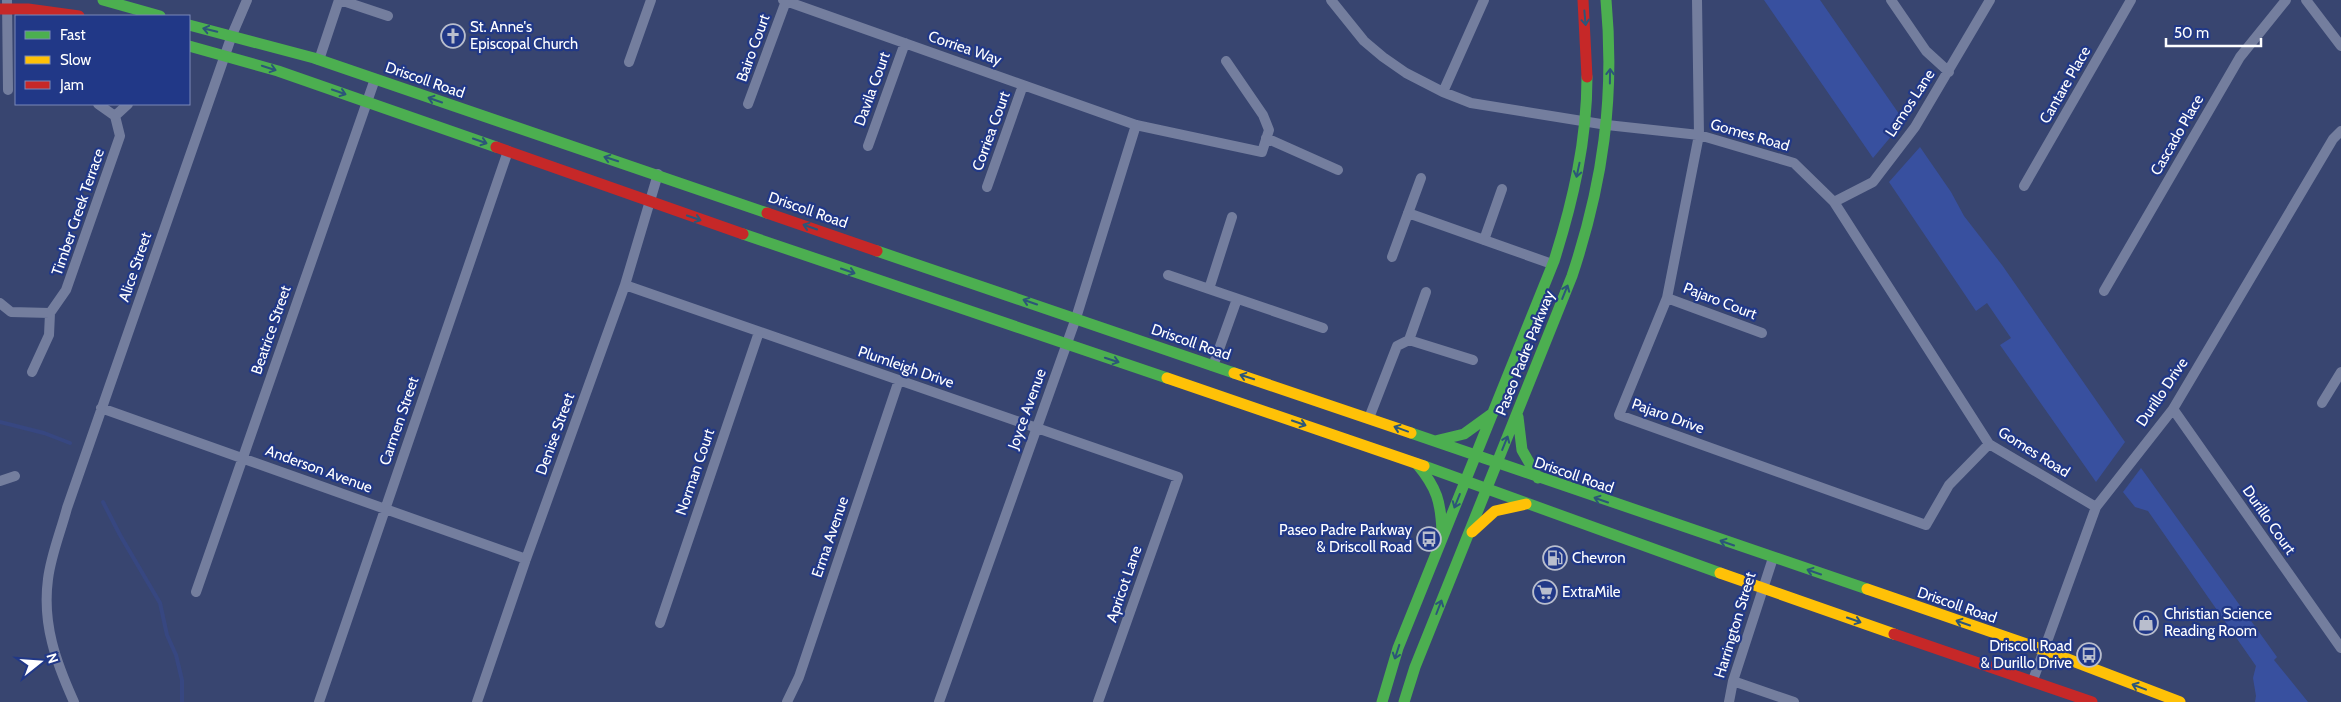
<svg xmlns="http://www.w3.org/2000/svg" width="2341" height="702" font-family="Cabin,sans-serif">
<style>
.green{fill:#38509f}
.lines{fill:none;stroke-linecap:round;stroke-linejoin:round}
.stream{stroke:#374781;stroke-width:4}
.street{stroke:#747e9e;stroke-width:10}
.fast{stroke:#4caf50;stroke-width:11}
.slow{stroke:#ffc107;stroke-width:11}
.jam{stroke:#c62828;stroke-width:11}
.oneway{stroke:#2c5679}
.labels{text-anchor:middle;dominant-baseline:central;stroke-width:4.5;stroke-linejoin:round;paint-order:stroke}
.poi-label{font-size:15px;fill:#fff;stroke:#213887;text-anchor:start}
.street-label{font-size:15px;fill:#fff;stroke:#213887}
</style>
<rect width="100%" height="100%" fill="#384570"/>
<!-- green -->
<path class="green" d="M1764 0H1820L1904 121 1873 158Z
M1920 147 1951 192 1964 216 2002 265 2125 442 2096 482 2000 345 2011 338 1987 303 1976 311 1889 182Z
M2141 468 2277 657 2274 660 2308 702H2255L2256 696 2253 678 2256 666 2148 511 2135 507 2123 492Z"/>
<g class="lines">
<!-- stream -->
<path class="stream" d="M0 422 44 433 70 443
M103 502 120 535 160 603 167 635 176 655 182 680V702"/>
<!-- street -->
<path class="street" d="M7 0 8 90
M340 0 388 16
M783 0 1136 125 1262 152 1269 130 1263 115 1226 61
M1331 0 1364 41 1383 57 1406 73 1443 92 1471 103 1607 125 1699 135 1794 163 1834 202 1989 444 2096 507
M1697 0 1699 135 1667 298 1619 415 1926 525 1949 485 1989 444
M1891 0 1926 51 1949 72
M2306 0 2341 46
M319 60 339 0
M629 62 651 0
M1443 92 1484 0
M748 104 786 1
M115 116 128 104
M1266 138 1338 170
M868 146 905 43
M2024 186 2131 0
M987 187 1023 85
M1834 202 1873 182 1915 127 1990 0
M1408 213 1552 264
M1484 240 1502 189
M1392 257 1421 178
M1168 275 1323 328
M625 285 1178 477 1098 702
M1209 289 1232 217
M2104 291 2240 57 2286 0
M1667 298 1762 333
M0 303 11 312 50 313 66 290 120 136 115 116 98 104
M1409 340 1473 360
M1213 366 1237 299
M32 372 49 335 50 313
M2322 403 2341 372
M101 408 526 559
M2173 409 2341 648
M1369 418 1397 346 1409 340 1426 292
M0 481 15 476
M196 592 375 79
M660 623 759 332
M2033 680 2096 507 2173 409 2333 139 2341 131
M1733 681 1794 702
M74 702C56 662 42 624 48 579 51 555 61 531 67 508L232 35 247 0
M319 702 508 151
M477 702 526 559 625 285 658 174
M787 702 799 677 899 380
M939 702 1076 318 1136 125
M1729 702 1733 681 1773 558"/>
<!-- fast -->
<path class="fast" d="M103 0 160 16
M189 25 314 58 767 213
M189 46 278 71 496 147
M743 234 1167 378
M877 251 1234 373
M1518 417 1522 450 1538 478
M1411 433 1867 589
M1435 441 1464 434 1493 413
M1417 464C1437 488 1441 502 1442 533
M1424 466 1720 573
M1382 702 1398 648 1554 261C1573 201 1587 141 1587 77
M1404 702 1415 667 1572 276C1603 183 1615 98 1606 0"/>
<!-- slow -->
<path class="slow" d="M1234 373 1411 433
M1167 378 1424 466
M1472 532 1495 511 1526 504
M1720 573 1894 634
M1867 589 2044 650 2180 702"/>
<!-- jam -->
<path class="jam" d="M1583 0 1587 77
M0 9H28L79 16
M496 147 743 234
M767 213 877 251
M1894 634 2092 702"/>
</g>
<!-- one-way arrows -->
<defs><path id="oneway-shaft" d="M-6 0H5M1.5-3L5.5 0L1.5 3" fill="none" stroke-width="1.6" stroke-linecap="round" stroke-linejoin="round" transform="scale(1.25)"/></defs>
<g class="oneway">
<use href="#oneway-shaft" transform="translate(1585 18) rotate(85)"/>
<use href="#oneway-shaft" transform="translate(210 30) rotate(-166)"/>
<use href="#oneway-shaft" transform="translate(269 68) rotate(18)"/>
<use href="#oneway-shaft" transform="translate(1610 76) rotate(-89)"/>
<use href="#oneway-shaft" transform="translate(339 92) rotate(19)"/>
<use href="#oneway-shaft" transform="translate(435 100) rotate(-161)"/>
<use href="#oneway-shaft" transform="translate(480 141) rotate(19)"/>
<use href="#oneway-shaft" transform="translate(611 159) rotate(-162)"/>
<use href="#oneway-shaft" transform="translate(1578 170) rotate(102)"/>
<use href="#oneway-shaft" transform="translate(694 218) rotate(19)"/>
<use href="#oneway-shaft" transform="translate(810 227) rotate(-161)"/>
<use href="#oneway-shaft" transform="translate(848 271) rotate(19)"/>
<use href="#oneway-shaft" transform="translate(1565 292) rotate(-68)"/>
<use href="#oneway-shaft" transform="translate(1030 302) rotate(-161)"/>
<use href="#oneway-shaft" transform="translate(1112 360) rotate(18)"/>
<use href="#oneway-shaft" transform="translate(1247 377) rotate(-162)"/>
<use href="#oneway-shaft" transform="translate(1299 423) rotate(19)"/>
<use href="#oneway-shaft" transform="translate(1401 429) rotate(-160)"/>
<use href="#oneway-shaft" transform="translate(1505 443) rotate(-68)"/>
<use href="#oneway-shaft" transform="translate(1601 500) rotate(-161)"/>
<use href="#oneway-shaft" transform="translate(1457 501) rotate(112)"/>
<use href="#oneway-shaft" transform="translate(1727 543) rotate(-161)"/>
<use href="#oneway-shaft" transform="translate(1814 572) rotate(-161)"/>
<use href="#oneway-shaft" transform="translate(1439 607) rotate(-69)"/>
<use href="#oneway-shaft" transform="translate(1854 620) rotate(19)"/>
<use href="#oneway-shaft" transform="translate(1963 623) rotate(-161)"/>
<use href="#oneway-shaft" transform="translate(1397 652) rotate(108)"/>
<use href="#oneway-shaft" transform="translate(2139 687) rotate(-159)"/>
</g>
<!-- icons -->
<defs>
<g id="church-ring" transform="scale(1.25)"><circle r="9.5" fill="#213887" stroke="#b9becd" stroke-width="1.5"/><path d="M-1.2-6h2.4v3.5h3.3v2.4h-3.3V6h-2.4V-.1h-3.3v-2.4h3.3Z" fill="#b9becd"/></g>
<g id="bus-ring" transform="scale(1.25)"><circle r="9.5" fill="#213887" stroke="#b9becd" stroke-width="1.5"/><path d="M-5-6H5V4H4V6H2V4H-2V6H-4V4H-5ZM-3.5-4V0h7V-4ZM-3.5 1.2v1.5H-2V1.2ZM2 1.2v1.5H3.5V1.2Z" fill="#b9becd"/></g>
<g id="fuel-ring" transform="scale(1.25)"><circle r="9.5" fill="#213887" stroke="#b9becd" stroke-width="1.5"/><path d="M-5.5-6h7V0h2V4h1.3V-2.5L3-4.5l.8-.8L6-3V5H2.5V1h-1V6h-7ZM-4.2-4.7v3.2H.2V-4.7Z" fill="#b9becd"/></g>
<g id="supermarket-ring" transform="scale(1.25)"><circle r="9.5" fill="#213887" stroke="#b9becd" stroke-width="1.5"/><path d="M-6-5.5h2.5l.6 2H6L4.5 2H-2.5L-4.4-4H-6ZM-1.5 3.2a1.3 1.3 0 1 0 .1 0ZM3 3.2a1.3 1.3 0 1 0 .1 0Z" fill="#b9becd"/></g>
<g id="shop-ring" transform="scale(1.25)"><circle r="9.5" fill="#213887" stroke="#b9becd" stroke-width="1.5"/><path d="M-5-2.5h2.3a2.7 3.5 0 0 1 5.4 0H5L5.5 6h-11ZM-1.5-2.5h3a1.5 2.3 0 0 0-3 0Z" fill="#b9becd"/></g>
</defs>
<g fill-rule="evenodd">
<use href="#church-ring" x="453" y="36"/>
<use href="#bus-ring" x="1429" y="539"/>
<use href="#fuel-ring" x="1555" y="558"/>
<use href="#supermarket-ring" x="1545" y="592"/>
<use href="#shop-ring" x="2146" y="623"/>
<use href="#bus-ring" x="2089" y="655"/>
</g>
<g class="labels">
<!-- poi labels -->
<g class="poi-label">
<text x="470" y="27">St. Anne's<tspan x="470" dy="17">Episcopal Church</tspan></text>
<text x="1412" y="530" text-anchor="end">Paseo Padre Parkway<tspan x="1412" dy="17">&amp; Driscoll Road</tspan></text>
<text x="1572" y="558">Chevron</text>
<text x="1562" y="592">ExtraMile</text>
<text x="2164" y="614">Christian Science<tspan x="2164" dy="17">Reading Room</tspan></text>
<text x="2072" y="646" text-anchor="end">Driscoll Road<tspan x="2072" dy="17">&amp; Durillo Drive</tspan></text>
</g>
<!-- street labels -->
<g class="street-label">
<text transform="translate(753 48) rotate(-70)">Bairo Court</text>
<text transform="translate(965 48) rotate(19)">Corriea Way</text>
<text transform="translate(425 80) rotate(19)">Driscoll Road</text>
<text transform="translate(2065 85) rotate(-60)">Cantare Place</text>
<text transform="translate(872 89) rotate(-70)">Davila Court</text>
<text transform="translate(1910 103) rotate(-57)">Lemos Lane</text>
<text transform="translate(991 131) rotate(-70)">Corriea Court</text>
<text transform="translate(1750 135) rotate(16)">Gomes Road</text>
<text transform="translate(2177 135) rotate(-60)">Cascado Place</text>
<text transform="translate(808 210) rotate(19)">Driscoll Road</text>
<text transform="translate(78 212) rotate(-71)">Timber Creek Terrace</text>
<text transform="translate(135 267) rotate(-71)">Alice Street</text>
<text transform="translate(1720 301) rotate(21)">Pajaro Court</text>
<text transform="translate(271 330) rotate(-71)">Beatrice Street</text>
<text transform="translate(1191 342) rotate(19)">Driscoll Road</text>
<text transform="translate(1525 353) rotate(-68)">Paseo Padre Parkway</text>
<text transform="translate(906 367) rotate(19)">Plumleigh Drive</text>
<text transform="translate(2162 392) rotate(-56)">Durillo Drive</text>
<text transform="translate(1027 409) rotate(-70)">Joyce Avenue</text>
<text transform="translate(1668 416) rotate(20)">Pajaro Drive</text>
<text transform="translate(399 421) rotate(-71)">Carmen Street</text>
<text transform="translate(555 434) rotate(-70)">Denise Street</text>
<text transform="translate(2034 452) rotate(32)">Gomes Road</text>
<text transform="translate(319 469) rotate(20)">Anderson Avenue</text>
<text transform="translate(695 472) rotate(-71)">Norman Court</text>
<text transform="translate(1574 475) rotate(19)">Driscoll Road</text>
<text transform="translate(2269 520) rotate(55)">Durillo Court</text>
<text transform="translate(830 537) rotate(-71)">Erma Avenue</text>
<text transform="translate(1124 584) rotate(-71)">Apricot Lane</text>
<text transform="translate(1957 605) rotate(19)">Driscoll Road</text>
<text transform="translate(1735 625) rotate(-73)">Harrington Street</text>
</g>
</g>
<!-- legend -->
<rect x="15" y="15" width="175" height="90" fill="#213887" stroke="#7a88b7"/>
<rect x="25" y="31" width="25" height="8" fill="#4caf50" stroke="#7a88b7"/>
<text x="60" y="40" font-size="15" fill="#ffffff">Fast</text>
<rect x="25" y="56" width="25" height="8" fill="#ffc107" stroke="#7a88b7"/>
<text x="60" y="65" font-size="15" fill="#ffffff">Slow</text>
<rect x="25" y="81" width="25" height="8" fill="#c62828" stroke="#7a88b7"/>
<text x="60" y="90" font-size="15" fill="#ffffff">Jam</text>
<!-- north arrow -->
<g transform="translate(40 662) rotate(73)" stroke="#213887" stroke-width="4" paint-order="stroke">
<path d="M0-4L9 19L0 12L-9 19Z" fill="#ffffff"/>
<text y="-8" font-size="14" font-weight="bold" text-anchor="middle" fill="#ffffff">N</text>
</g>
<!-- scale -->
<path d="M2166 38v8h95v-8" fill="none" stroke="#ffffff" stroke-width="2.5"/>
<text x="2174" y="38" font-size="15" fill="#ffffff" stroke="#213887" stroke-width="4" paint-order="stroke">50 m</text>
</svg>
